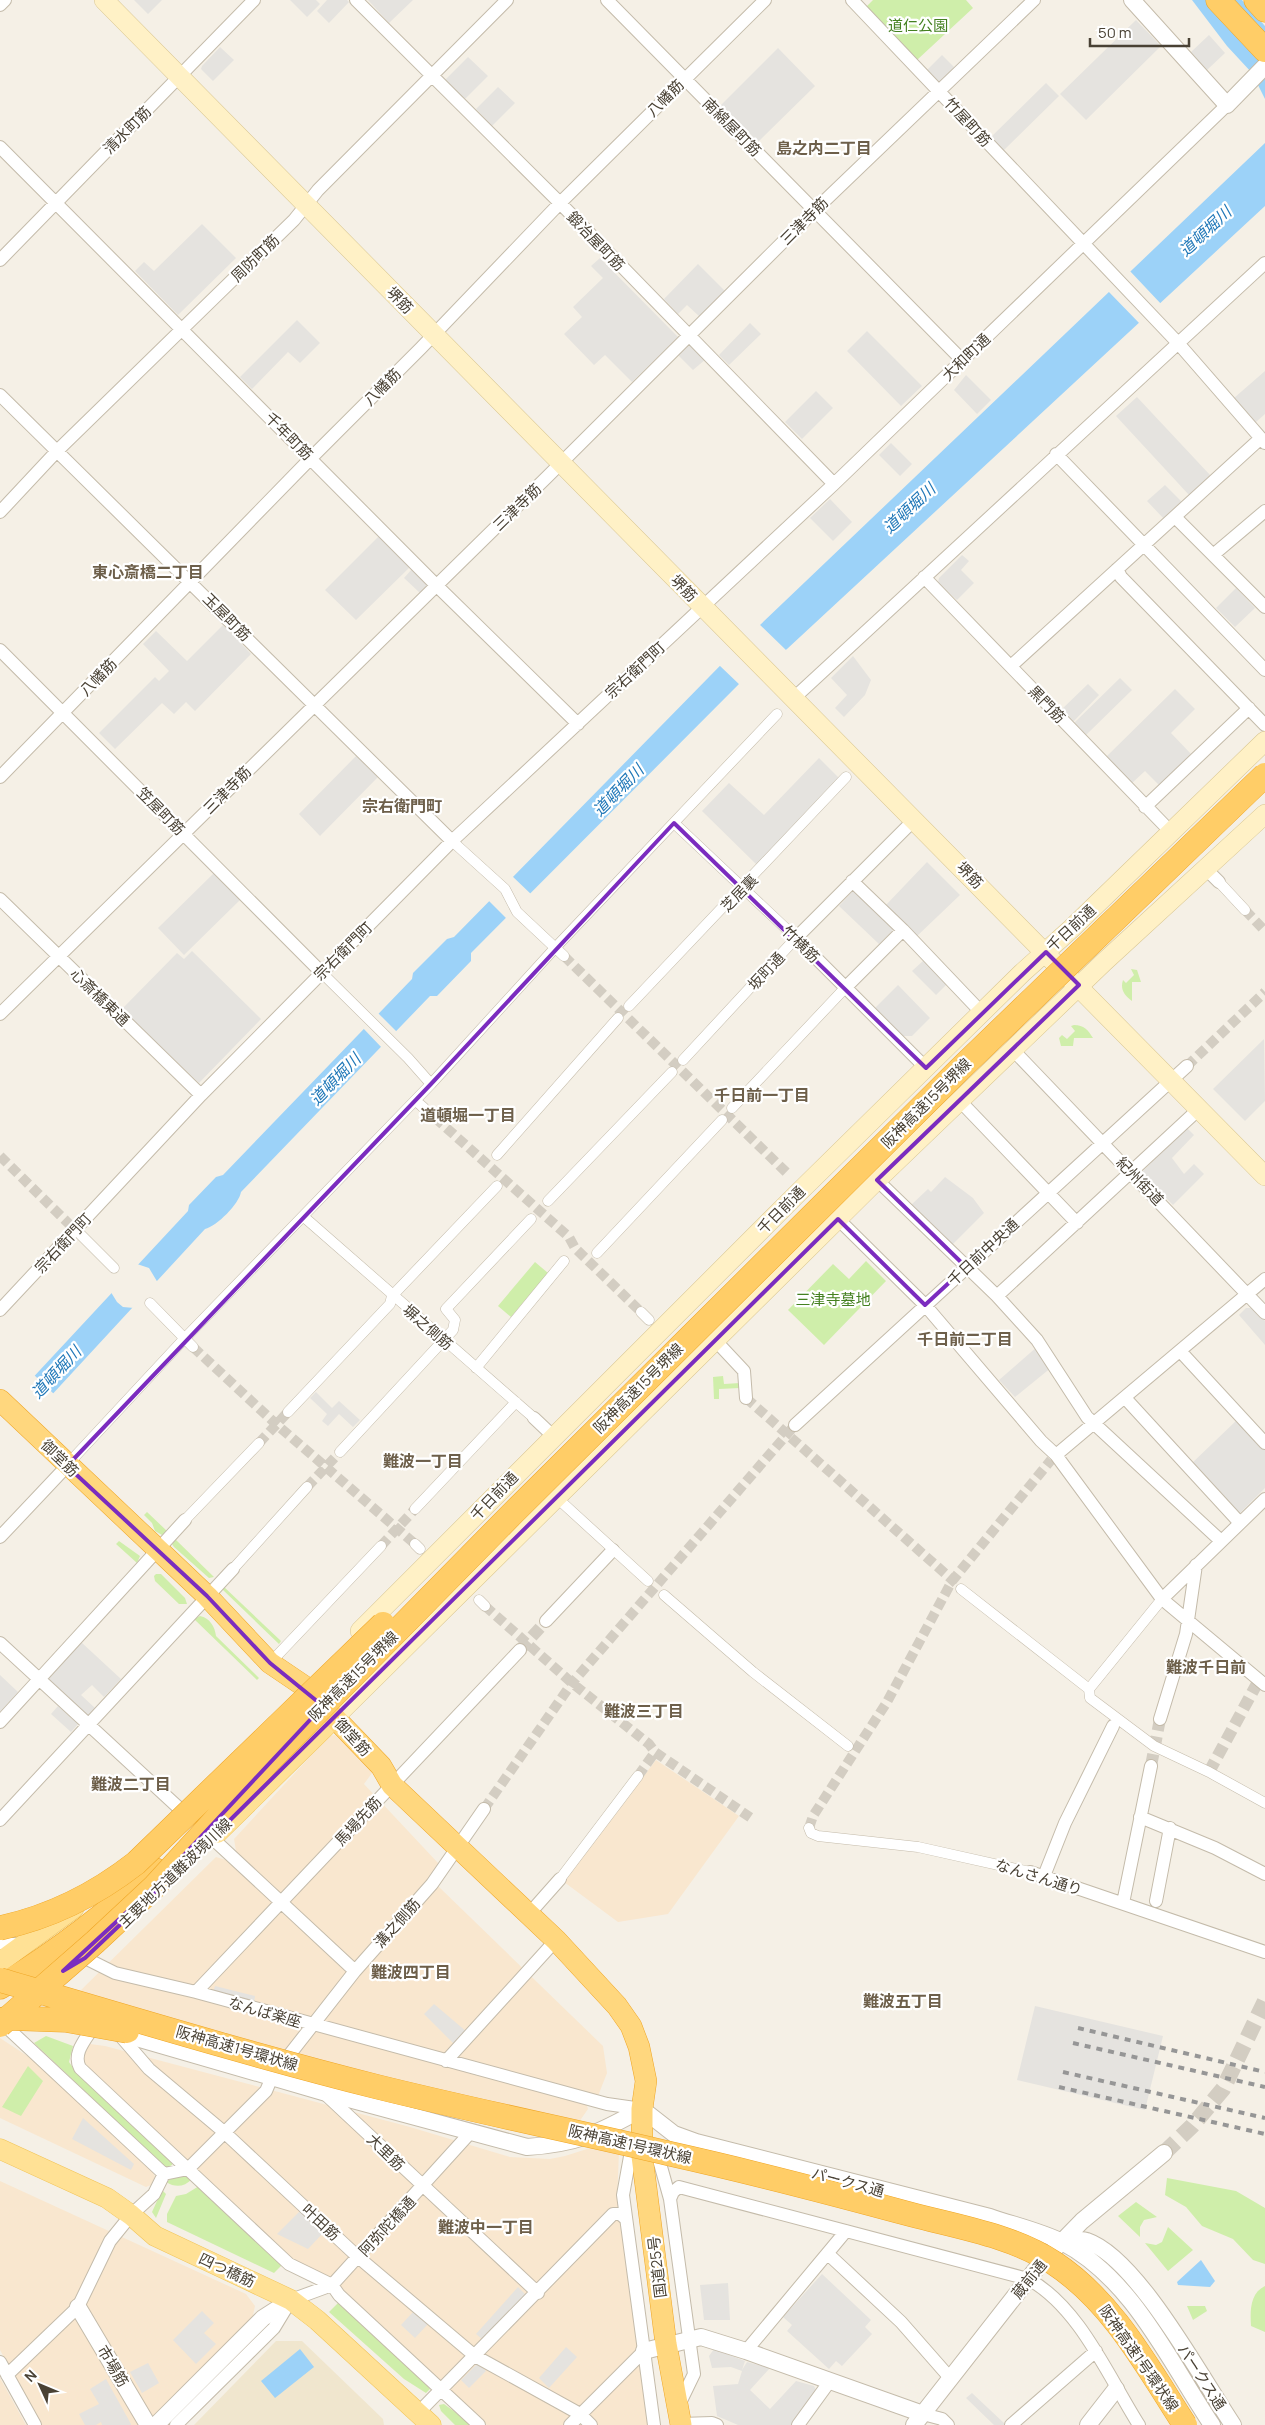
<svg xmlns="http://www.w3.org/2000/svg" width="1265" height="2425" font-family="Manrope,'Noto Sans JP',sans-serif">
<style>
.commercial{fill:#f9e7cf}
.education{fill:#f0e6ce}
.green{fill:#cfeeaa}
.parking{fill:#e5e3df}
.water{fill:#9cd2f8}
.pier{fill:#f5f0e6}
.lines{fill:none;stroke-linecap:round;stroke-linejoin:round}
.pedestrian-tunnel{stroke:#d3cdc2;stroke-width:10;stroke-dasharray:10 5;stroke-linecap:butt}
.minor-tunnel{stroke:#d3cdc2;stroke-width:12;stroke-dasharray:12 6;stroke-linecap:butt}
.tertiary-tunnel{stroke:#d3cdc2;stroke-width:16;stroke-dasharray:16 8;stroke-linecap:butt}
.pedestrian-casing{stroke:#c4bbaa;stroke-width:11}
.minor-casing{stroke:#c4bbaa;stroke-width:14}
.tertiary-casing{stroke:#c4bbaa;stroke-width:18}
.secondary-casing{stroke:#d9c691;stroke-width:20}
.primary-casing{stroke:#f1c458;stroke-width:21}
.trunk-casing{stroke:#efa626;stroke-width:22}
.motorway-casing{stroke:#efa626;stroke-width:25}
.pedestrian{stroke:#fff;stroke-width:10}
.minor{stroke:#fff;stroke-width:12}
.tertiary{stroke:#fff;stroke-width:16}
.secondary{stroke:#fff1c6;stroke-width:19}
.primary{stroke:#ffe195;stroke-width:20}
.trunk{stroke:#ffd77e;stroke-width:21}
.motorway{stroke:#ffcd67;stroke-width:24}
.rail{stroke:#969696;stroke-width:4;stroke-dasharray:6 6;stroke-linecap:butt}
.motorway-bridge-casing{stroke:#efa626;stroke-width:25;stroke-linecap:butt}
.motorway-bridge{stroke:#ffcd67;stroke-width:24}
.marked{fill:none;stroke:#7b2cbf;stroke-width:4;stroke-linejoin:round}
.labels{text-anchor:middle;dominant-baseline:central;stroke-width:4.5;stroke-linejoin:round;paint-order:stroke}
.park-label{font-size:15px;fill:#458121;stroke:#fff}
.street-label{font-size:15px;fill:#494134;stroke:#fff}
.neighbourhood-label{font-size:16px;font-weight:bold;fill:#6d5f4a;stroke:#fff}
.water-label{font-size:16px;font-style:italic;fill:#2078b8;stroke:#fff}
</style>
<rect width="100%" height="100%" fill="#f5f0e6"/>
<!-- commercial -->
<path class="commercial" d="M335 1735 371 1769 372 1773 364 1784 438 1863 439 1887 603 2046 607 2073 598 2096 586 2103 588 2109 579 2122 302 2057 77 1994 216 1857 226 1860 236 1851 234 1839 329 1736Z
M656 1760 739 1816 668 1914 618 1922 564 1882Z
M0 2038 38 2063 153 2172 155 2177 151 2185 146 2187 0 2118Z
M90 2044 105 2046 410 2127 510 2157 550 2159 565 2156 609 2142 619 2151 617 2203 623 2230 648 2425H487L327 2276 293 2260 86 2066 82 2061 84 2049Z
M0 2181 246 2294 255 2306 252 2320 146 2425H41L0 2350Z
M0 2378 26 2425H0Z"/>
<!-- education -->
<path class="education" d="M276 2341H302L383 2419 384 2425H194Z"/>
<!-- green -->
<path class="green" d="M873 0H966L973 8 917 60 866 7Z
M1131 969 1137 970 1141 982H1132V1001C1124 995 1120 989 1123 980L1126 983 1134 975Z
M1074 1025C1084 1025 1088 1030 1093 1038H1074L1073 1046H1061L1059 1038 1062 1035 1067 1039 1075 1031 1071 1026Z
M866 1261 886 1281 824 1345 788 1310 833 1264 849 1279Z
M535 1262 548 1273 511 1317 498 1306Z
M723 1376 724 1384 740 1383V1388L719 1389V1399H714L713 1377Z
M147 1512 167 1531 162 1535 155 1531 152 1523 144 1515Z
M175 1539 214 1577 209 1578 174 1547 172 1544Z
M119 1541 140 1556 137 1563 116 1544Z
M156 1574H161L185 1598 187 1604H179L155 1581 154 1576Z
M223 1586 281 1641 279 1644 223 1590Z
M200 1616C210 1618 215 1627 216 1636L259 1678 257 1680 194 1619Z
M46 2036 73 2046 69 2062 74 2069 172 2161V2165L166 2168 34 2043Z
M28 2066 43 2081 21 2116 2 2107Z
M185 2176 192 2179C184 2187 176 2188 166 2182L174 2177Z
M1167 2178 1236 2191 1265 2208V2264L1253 2260 1233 2239 1202 2226 1186 2207 1165 2195Z
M199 2186 282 2265 274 2273 167 2222V2214L176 2196 186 2194Z
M162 2190 166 2194 156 2218 152 2212Z
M1136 2202 1157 2217 1144 2220 1140 2227V2237L1118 2216Z
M1168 2227 1193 2250 1168 2271 1145 2243 1156 2245 1162 2242Z
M1265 2286V2332L1251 2326C1250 2311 1250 2293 1265 2286Z
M339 2302 413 2369 430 2389 426 2393 404 2379 329 2312Z
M1187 2306H1205L1207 2311 1193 2320Z
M444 2404 473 2425H455L441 2411 439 2405Z"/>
<!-- parking -->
<path class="parking" d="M134 0H162L148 14Z
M290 0H316L320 4 307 17Z
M327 0H347L349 2 329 23 317 11Z
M368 0H413L389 23Z
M1136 20 1161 46 1086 120 1060 94Z
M1209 35 1225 53 1207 70 1191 52Z
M220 47 234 60 213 81 201 69 202 66Z
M778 48 815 86 758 142 721 105Z
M942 55 955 68 938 85 925 72Z
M468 57 488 76 465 99 445 80Z
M1046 83 1059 96 1003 151 990 138Z
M498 87 515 103 492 126 476 109Z
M202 224 236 258 178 315 135 271 144 262 154 271Z
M600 258 678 337 632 382 605 355 594 365 564 334 582 317 573 307 603 278 591 266Z
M698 264 725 291 700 317 687 305 678 314 664 299Z
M297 320 320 343 300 363 288 352 252 389 240 377Z
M750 323 761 334 729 365 719 355Z
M867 331 922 386 901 406 847 351Z
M691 343 706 359 693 370 678 355Z
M1265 371V414L1256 422 1234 398Z
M966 375 991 400 977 414 954 390Z
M816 391 833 408 802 439 785 422Z
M1137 397 1210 475 1189 495 1116 416Z
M891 443 912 464 900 476 879 455Z
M1165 485 1182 502 1164 519 1147 501Z
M830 499 852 522 833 541 810 518Z
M380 535 411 566 356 620 325 590Z
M962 555 969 561 961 570 974 583 957 600 938 583 939 578Z
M412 569 428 585 420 593 404 578Z
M1236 588 1255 608 1235 627 1216 608Z
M223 625 251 654 195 711 186 702 174 714 162 703 115 749 99 733 155 677 159 681 169 671 143 644 156 631 187 661Z
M853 656 871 680 865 695 844 717 835 708 847 695 831 678Z
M1120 678 1132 690 1086 735 1074 723Z
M1088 684 1099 695 1073 722 1061 710Z
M1175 689 1195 709 1171 733 1191 754 1159 785 1145 771 1131 784 1106 757Z
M357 755 378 777 320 836 299 814Z
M819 758 840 779 758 866 702 811 729 783 764 815Z
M927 862 960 895 916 937 885 906Z
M214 873 240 900 184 955 158 928Z
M854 890 894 929 879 944 839 906Z
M192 951 261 1019 199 1083 122 1009 177 953 184 959Z
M924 960 947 984 936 995 912 971Z
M898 985 930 1018 912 1036H903L875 1008Z
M1264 1039 1265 1101 1245 1121 1213 1089Z
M1186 1127 1194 1135 1172 1158 1184 1174 1194 1164 1204 1174 1173 1205 1141 1173Z
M945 1177 973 1198 984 1213 950 1247 910 1206 928 1189 931 1192Z
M1246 1308H1253L1265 1321V1345L1239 1315Z
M1038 1346 1052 1367 1015 1397 999 1380Z
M316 1392 332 1408 339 1401 360 1420 353 1427 339 1414 328 1426 322 1421 327 1414 310 1398Z
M1238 1419 1265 1447V1488L1238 1515 1190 1465Z
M81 1642 121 1679 104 1697 92 1685 81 1695 95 1708 87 1717 46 1679Z
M0 1675 18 1692 0 1712Z
M58 1706 78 1724 71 1732 51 1714Z
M215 1986 255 1996 254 2003 213 1993Z
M434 2004 467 2032 455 2045 424 2014Z
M1035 2006 1163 2036 1145 2110 1017 2080Z
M83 2118 134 2164 131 2170 72 2139Z
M301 2210 324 2232 308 2249 277 2234Z
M822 2274 871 2320 865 2327 872 2334 842 2366 836 2361 829 2369 787 2331 792 2325 783 2317Z
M728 2283 730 2320H704L700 2285Z
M518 2287 526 2295 482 2339 476 2334Z
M202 2311 214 2323 204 2333 216 2344 196 2364 173 2340Z
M413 2312 428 2324 415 2338 401 2325Z
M566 2347 577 2357 549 2388 539 2378Z
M714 2349 745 2361 742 2370 747 2362 770 2368 750 2390 770 2409 796 2381 814 2386 817 2392 791 2425H738L717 2416 713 2386 738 2384 742 2371 731 2367 712 2368 709 2356Z
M148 2363 159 2383 142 2393 130 2372Z
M478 2363 486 2371 469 2388 461 2380Z
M106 2379 131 2424V2425H102L101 2422 96 2425H85L79 2414 99 2404 90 2389Z
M972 2393 1005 2424 1004 2425H994L966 2398Z"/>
<!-- water -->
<path class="water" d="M1192 0H1242L1265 26V99L1252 73 1227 46Z
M1265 143V206L787 649 739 684 471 953V961L437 996H430L241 1192C239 1204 217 1226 205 1229L0 1451V1413L188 1211 189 1205 216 1177 223 1175 412 979 413 973 447 939 454 937 760 625Z
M1201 2260 1215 2281 1210 2287 1178 2285 1177 2282Z
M300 2349 314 2367 275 2398 261 2381Z"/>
<!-- pier -->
<path class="pier" d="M1129 270 1162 305 1141 325 1108 291Z
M758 623 787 651 741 686 719 665Z
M511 875 533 896 508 920 487 899Z
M377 1012 398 1033 383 1049 362 1027Z
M134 1263 149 1268 158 1283 134 1308 123 1307 117 1302 109 1289Z
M32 1373 55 1395 0 1453V1409Z"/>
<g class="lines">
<!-- pedestrian-tunnel -->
<path class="pedestrian-tunnel" d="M1245 910 1265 931
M564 956 788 1174
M1187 1066 1265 992
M424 1108 569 1237 575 1248 641 1312
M0 1156 70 1225
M193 1347 276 1424 415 1544
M746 1398 957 1584
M259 1443 288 1412
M307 1487 340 1452
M381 1546 415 1509
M485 1606 572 1683 649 1744 655 1752 751 1818
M638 1776 655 1752
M484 1809 572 1683 795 1425
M809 1828 813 1816 887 1702 952 1581 1051 1460"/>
<!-- minor-tunnel -->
<path class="minor-tunnel" d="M520 1650 546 1621
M1151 1766 1160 1719
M1209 1772 1259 1680"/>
<!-- tertiary-tunnel -->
<path class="tertiary-tunnel" d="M1164 2153 1192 2126 1223 2089 1265 2001"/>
<!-- pedestrian casing -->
<g class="pedestrian-casing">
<path id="pedestrian" d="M674 823 796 938 683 1060
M452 841 505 889 517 912 564 956
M1219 882 1245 910
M322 973 408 1058 431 1084
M629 1006 846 777
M416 1101 424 1108
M732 1108 846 987
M497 1155 618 1018
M548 1201 672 1072
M304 1217 534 1418
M80 1234 114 1268
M597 1253 722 1120
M150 1303 193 1347
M641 1312 649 1320
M476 1368 564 1261
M288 1412 390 1304 392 1296 497 1186
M340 1452 453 1330 455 1320 446 1309 531 1219
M67 1465 186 1337 431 1084 555 948 777 714
M556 1497 648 1581
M415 1509 516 1402
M185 1520 259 1443
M415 1544 420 1549
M233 1569 307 1487
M961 1589 1089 1689 1090 1698 1154 1746 1209 1772 1265 1803
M664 1595 753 1672 848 1746
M479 1600 485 1606
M270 1663 381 1546
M1089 1689 1162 1599
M809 1828 811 1833 818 1836 918 1847 1030 1872
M560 1879 638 1776"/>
</g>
<!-- minor casing -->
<g class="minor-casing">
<path id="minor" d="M356 0 560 203 834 484
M607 0 963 361
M852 0 1178 343 1265 443
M0 5 5 0
M0 147 436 585 578 724
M0 260 254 0
M0 395 452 841
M1056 454 1265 670
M0 512 57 451 294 220 318 190 507 0
M1175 517 1265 607
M1213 555 1265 511
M1117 569 1121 577 1265 725
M924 577 1170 831
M0 650 322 973
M1011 666 1261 438
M794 698 1265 263
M0 777 311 458 421 348 560 203 765 0
M1145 807 1249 708
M914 820 796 938 926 1068
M1205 868 1219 882
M852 881 903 930 982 1013
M0 899 201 1095
M846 987 903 930
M0 1014 547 477 815 210 1034 0
M1013 1050 1265 1313
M960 1101 1077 1223
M877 1180 997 1296 1037 1340 1087 1417 1221 1541
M838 1219 925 1305 1041 1441 1056 1455 1162 1599 1265 1685
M997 1296 1200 1108
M0 1310 201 1095 452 841 834 484 1227 105
M714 1339 744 1371 746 1398
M1181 1352 1265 1443
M1126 1399 1240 1523
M534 1418 553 1436
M795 1425 1187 1066
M1056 1455 1265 1279
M0 1537 67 1466
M1162 1599 1265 1499
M546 1621 613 1550
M0 1643 180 1809
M1160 1719 1186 1634 1196 1565
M0 1722 185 1520
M1140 1817 1215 1848 1265 1874
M0 1820 233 1569
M212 1838 355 1971
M1030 1872 1265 1952
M1044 1876 1065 1823 1113 1726
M1156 1901 1170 1828
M1123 1903 1151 1766
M529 1914 560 1879
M0 1943 25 1945
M85 1958 115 1973 196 1992 607 2104 642 2109
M196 1992 520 1650
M0 2021 164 2174
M94 2026C86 2039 72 2053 80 2068L289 2264 332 2285 339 2295 479 2425
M118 2033 149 2069 224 2132 358 2257 475 2356 580 2414 591 2425
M446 2061 556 1940
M323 2092 538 2293
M633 2140 623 2195 654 2425
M656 2149 670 2199 694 2374 678 2407
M670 2199 673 2192 679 2187 1028 2279C1079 2306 1109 2378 1139 2425
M828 2254 901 2322 951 2379
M746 2351 846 2231
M0 2362 35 2425
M7 2375 78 2307 110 2241 131 2215 154 2194 164 2174 188 2169 266 2091 272 2077 355 1971 432 1884 484 1809
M418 2413 613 2214H620L626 2219
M923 2414 942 2419 948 2425
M681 2424 712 2423 717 2425
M176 2425 274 2328 291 2300 332 2285 470 2133
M570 2425 644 2351
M798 2425 830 2381
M1011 2425 1096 2351"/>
</g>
<!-- tertiary casing -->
<g class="tertiary-casing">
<path id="tertiary" d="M1132 0 1227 105 1265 66
M116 2032 323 2092 527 2147C577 2144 599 2133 642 2109L674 2134 696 2142 990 2217C1013 2225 1040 2231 1062 2242 1133 2279 1169 2361 1212 2425
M1061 2242C1068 2241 1080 2238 1087 2241 1137 2258 1202 2379 1233 2425
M78 2307 148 2425
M644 2351 701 2337 746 2351 923 2414
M156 2425 263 2318 291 2300
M914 2425 1040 2264 1082 2221 1164 2153
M1088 2425 1116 2389"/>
</g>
<!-- secondary casing -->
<g class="secondary-casing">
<path id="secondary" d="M104 0 1265 1176
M360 1631 796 1195 1022 973 1071 929 1265 741
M335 1717 877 1180 1104 962 1265 814"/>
</g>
<!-- primary casing -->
<g class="primary-casing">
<path id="primary" d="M217 1833 335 1717
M0 1962 74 1908
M0 2149 107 2198 131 2215 155 2236 291 2300 317 2320 431 2425"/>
</g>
<!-- trunk casing -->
<g class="trunk-casing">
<path id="trunk" d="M0 1400 207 1596 270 1663 304 1686 381 1766 392 1785 556 1940 617 2006 631 2026 639 2047 646 2081 642 2109V2156L666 2344 681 2425"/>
</g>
<!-- motorway casing -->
<g class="motorway-casing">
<path id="motorway" d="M1218 0 1265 50
M1256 0 1265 10
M0 1987C56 1953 107 1914 155 1870"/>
</g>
<!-- pedestrian -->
<use href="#pedestrian" class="pedestrian"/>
<!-- minor -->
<use href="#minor" class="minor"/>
<!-- tertiary -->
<use href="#tertiary" class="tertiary"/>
<!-- secondary -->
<use href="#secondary" class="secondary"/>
<!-- primary -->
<use href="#primary" class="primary"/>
<!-- trunk -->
<use href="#trunk" class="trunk"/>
<!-- motorway -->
<use href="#motorway" class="motorway"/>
<!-- rail -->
<path class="rail" d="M1078 2028 1265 2072
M1073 2043 1265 2087
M1063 2072 1265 2118
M1059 2087 1265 2134"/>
<!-- motorway-bridge casing -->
<g class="motorway-bridge-casing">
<path id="motorway-bridge" d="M0 1928C51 1917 95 1895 136 1863L383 1624
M0 1980C126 2017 251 2055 378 2087 475 2111 574 2131 671 2154 752 2172 832 2193 913 2215 959 2227 1013 2236 1054 2263 1113 2302 1148 2368 1185 2425
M1 2020 9 2018 66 2020 127 2031
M0 2025 95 1942 154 1887 270 1760 512 1514 960 1069 1265 775"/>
</g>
<!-- motorway-bridge -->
<use href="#motorway-bridge" class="motorway-bridge"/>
</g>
<!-- marked area -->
<path class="marked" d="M674 823 926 1068 1046 952 1079 985 877 1180 966 1267 925 1305 838 1219 219 1831 85 1958 63 1971 154 1887 323 1706 270 1663 207 1596 67 1466 431 1084Z"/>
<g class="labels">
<!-- park labels -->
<g class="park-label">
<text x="918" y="25">道仁公園</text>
<text x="833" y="1299">三津寺墓地</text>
</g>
<!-- street labels -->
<g class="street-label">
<text transform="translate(665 98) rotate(-45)">八幡筋</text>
<text transform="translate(968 122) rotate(47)">竹屋町筋</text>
<text transform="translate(732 127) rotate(45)">南綿屋町筋</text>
<text transform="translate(127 130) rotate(-45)">清水町筋</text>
<text transform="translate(804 221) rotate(-45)">三津寺筋</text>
<text transform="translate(596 241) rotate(46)">鍛冶屋町筋</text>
<text transform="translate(255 258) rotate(-44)">周防町筋</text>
<text transform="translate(400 300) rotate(45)">堺筋</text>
<text transform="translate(966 357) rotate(-44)">大和町通</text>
<text transform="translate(382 387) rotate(-45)">八幡筋</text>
<text transform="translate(289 436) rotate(45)">千年町筋</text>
<text transform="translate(517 507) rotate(-44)">三津寺筋</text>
<text transform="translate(684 588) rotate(45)">堺筋</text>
<text transform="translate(227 617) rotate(45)">玉屋町筋</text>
<text transform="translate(635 670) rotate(-43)">宗右衛門町</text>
<text transform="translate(98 677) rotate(-46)">八幡筋</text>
<text transform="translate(1047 704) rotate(46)">黒門筋</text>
<text transform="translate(227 790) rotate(-45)">三津寺筋</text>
<text transform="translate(161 811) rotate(45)">笠屋町筋</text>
<text transform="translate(970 875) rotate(45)">堺筋</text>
<text transform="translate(739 893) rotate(-46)">芝居裏</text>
<text transform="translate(1071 928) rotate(-43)">千日前通</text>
<text transform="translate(801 944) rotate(44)">竹横筋</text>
<text transform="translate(343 951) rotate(-45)">宗右衛門町</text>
<text transform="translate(766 971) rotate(-47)">坂町通</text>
<text transform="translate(100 997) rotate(44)">心斎橋東通</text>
<text transform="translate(926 1103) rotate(-45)">阪神高速15号堺線</text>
<text transform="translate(1140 1181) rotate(46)">紀州街道</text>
<text transform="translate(781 1210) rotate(-45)">千日前通</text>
<text transform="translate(63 1243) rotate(-47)">宗右衛門町</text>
<text transform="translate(983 1252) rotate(-43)">千日前中央通</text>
<text transform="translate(428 1327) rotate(41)">塀之側筋</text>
<text transform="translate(638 1388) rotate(-45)">阪神高速15号堺線</text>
<text transform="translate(60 1458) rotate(44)">御堂筋</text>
<text transform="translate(494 1496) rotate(-46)">千日前通</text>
<text transform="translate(353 1676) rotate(-45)">阪神高速15号堺線</text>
<text transform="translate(353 1737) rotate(47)">御堂筋</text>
<text transform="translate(358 1821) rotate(-47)">馬場先筋</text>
<text transform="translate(175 1873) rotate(-44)">主要地方道難波境川線</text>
<text transform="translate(1039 1877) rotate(17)">なんさん通り</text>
<text transform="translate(397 1923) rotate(-48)">溝之側筋</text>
<text transform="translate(265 2012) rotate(16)">なんば楽座</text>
<text transform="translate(237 2048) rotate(16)">阪神高速1号環状線</text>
<text transform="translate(630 2144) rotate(13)">阪神高速1号環状線</text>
<text transform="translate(386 2152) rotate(44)">大里筋</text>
<text transform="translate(848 2182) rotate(15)">パークス通</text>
<text transform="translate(321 2222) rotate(43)">叶田筋</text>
<text transform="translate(387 2226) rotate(-47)">阿弥陀橋通</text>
<text transform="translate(657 2267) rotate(-97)">国道25号</text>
<text transform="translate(227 2270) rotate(25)">四つ橋筋</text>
<text transform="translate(1029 2279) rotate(-51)">蔵前通</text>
<text transform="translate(1139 2358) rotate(55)">阪神高速1号環状線</text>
<text transform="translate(113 2366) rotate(59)">市場筋</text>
<text transform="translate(1202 2377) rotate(57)">パークス通</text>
</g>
<!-- neighbourhood labels -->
<g class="neighbourhood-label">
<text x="824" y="148">島之内二丁目</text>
<text x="148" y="572">東心斎橋二丁目</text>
<text x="402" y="806">宗右衛門町</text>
<text x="762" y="1095">千日前一丁目</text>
<text x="468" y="1115">道頓堀一丁目</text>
<text x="965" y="1339">千日前二丁目</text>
<text x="423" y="1461">難波一丁目</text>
<text x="1206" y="1667">難波千日前</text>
<text x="644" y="1711">難波三丁目</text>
<text x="131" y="1784">難波二丁目</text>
<text x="411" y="1972">難波四丁目</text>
<text x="903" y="2001">難波五丁目</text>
<text x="486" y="2227">難波中一丁目</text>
</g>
<!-- water labels -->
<g class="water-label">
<text transform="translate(1205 231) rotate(-43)">道頓堀川</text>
<text transform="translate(909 508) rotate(-43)">道頓堀川</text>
<text transform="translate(618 790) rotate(-46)">道頓堀川</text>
<text transform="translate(335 1079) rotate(-46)">道頓堀川</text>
<text transform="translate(56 1372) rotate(-47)">道頓堀川</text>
</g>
</g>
<!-- north arrow -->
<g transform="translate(40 2385) rotate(314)" stroke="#ffffff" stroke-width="4" paint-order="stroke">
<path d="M0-4L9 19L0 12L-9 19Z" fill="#494134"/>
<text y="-8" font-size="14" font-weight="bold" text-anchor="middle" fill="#494134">N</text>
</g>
<!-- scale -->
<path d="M1090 38v8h99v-8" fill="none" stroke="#494134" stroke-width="2.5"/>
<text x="1098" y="38" font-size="15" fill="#494134" stroke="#ffffff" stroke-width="4" paint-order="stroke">50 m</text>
</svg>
